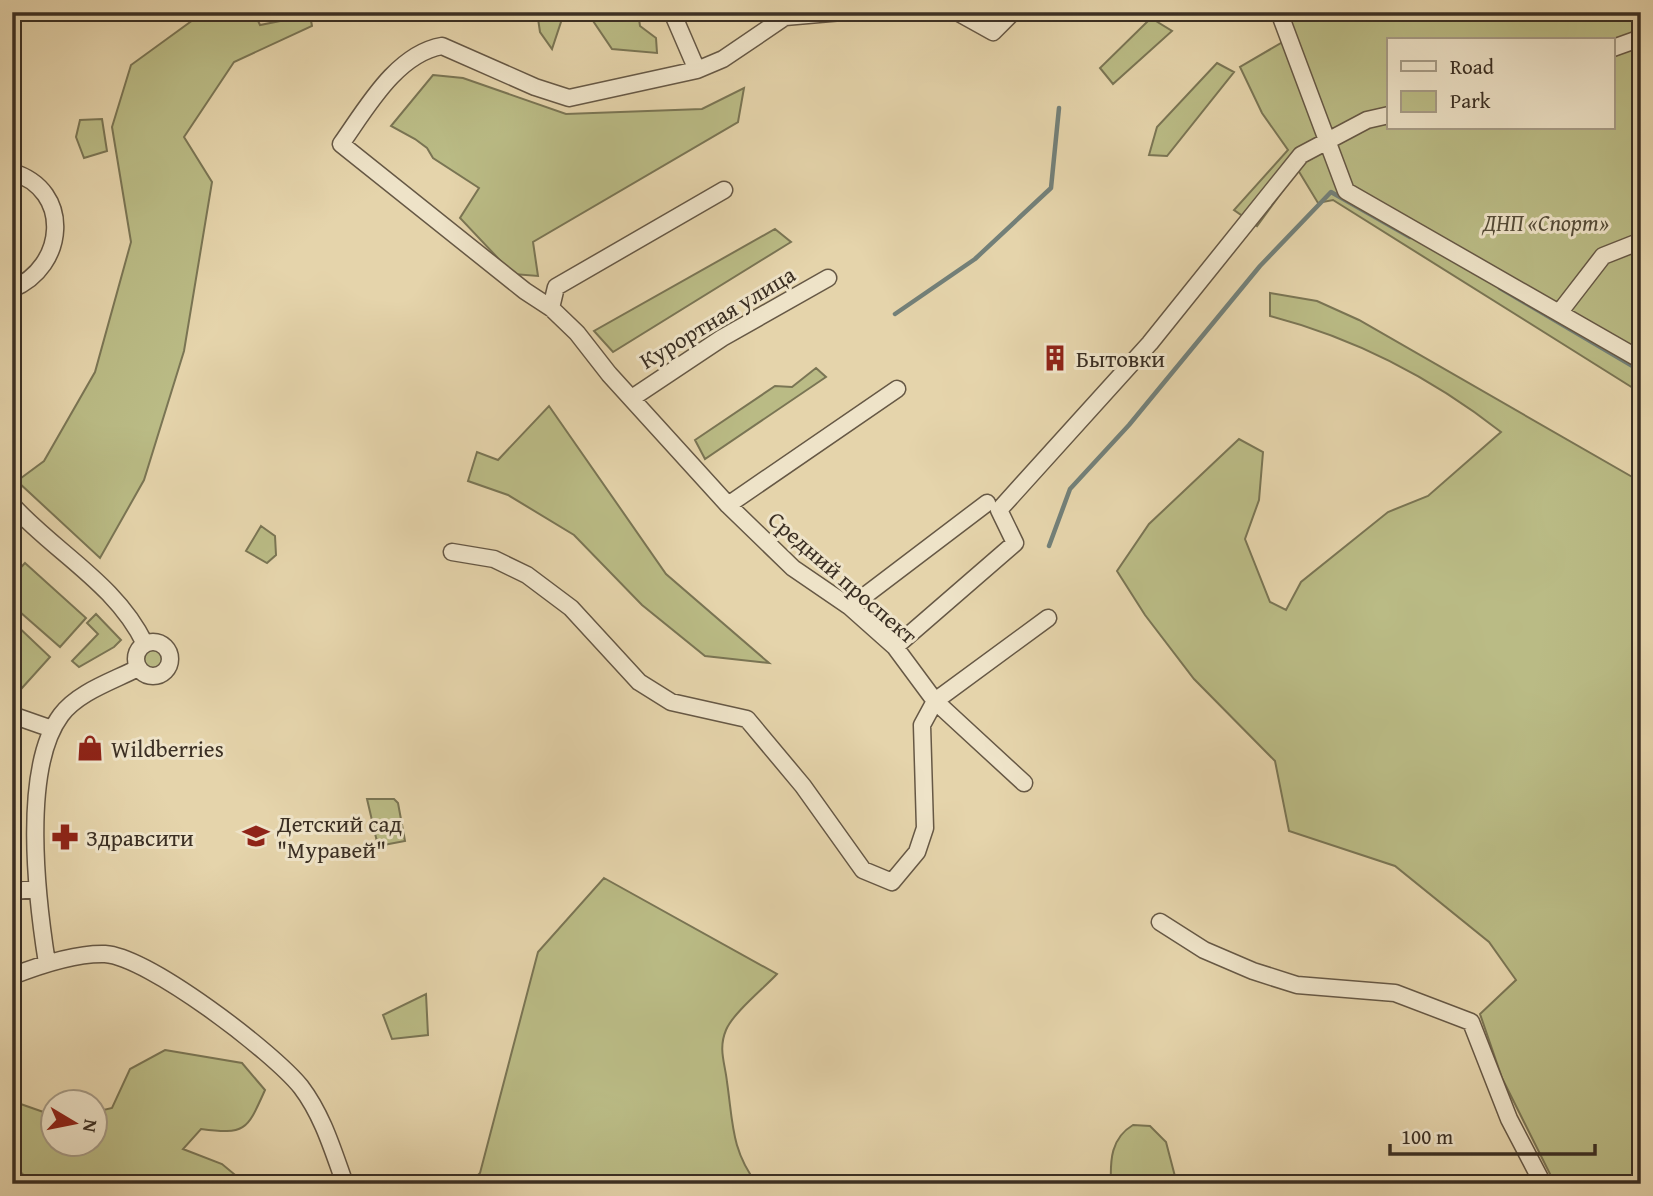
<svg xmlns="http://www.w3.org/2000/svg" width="1653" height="1196" font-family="'Gentium Book Plus',serif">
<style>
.green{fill:#babb85;stroke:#7a7554;stroke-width:2;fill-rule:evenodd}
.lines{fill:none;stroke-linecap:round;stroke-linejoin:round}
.stream{stroke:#738079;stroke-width:4.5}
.minor-casing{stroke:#665845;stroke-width:19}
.minor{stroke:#eee3c8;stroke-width:16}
.labels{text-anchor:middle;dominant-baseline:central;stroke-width:6;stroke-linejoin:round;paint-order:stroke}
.park-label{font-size:23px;font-style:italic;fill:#544b37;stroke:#eee3c8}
.street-label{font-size:23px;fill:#3b2f23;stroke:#eee3c8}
.poi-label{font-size:23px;fill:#3b2f23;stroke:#eee3c8;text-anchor:start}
</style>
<rect width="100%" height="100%" fill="#e5d4ab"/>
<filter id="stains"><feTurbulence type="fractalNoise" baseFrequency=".00286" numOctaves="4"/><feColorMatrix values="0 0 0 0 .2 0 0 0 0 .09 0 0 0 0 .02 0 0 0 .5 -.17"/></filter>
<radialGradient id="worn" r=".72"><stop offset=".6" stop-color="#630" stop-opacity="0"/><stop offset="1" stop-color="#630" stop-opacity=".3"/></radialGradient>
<!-- green -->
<path class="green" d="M204 12H254L260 25 310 15 312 26 234 62 184 137 212 182 184 351 144 480 100 558 17 481 44 461 95 372 131 242 112 127 131 65Z
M537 12H571L564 13 552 49 540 32Z
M587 12H638L640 26 656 38 657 53 612 49Z
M1276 12H1641V393L1333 200 1318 203 1298 170 1257 226 1234 210 1288 150 1262 113 1240 67 1286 40ZM1389 40H1613V128H1389Z
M1151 18 1172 31 1113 84 1100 68Z
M1217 63 1234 72 1167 156 1149 155 1157 127Z
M433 75 463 78 566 114 702 109 744 88 738 122 533 242 538 276 513 274 460 218 479 188 433 158 427 148 415 139 391 126Z
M102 119 107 151 84 158 76 137 80 120Z
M775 229 791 242 613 352 594 331Z
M1270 293 1317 301 1359 320 1641 482V1184H1555L1502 1078 1480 1014 1516 980 1489 942 1395 866 1289 831 1275 761 1194 679 1145 615 1117 571 1149 524 1239 439 1263 452 1259 500 1245 539 1270 602 1286 610 1301 582 1388 512 1428 496 1501 432C1432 378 1354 338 1270 316Z
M816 368 826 377 705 459 695 440 775 386 792 387Z
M549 406 666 574 769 663 705 656 642 605 574 535 508 495 468 481 477 452 498 460Z
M261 526 275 536 276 555 267 563 246 551Z
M25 563 86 618 60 647 12 605V577Z
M96 614 121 640 114 647 79 667 72 661 98 634 87 623Z
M12 621 50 657 22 688 12 679Z
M143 659a10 10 0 1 1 20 0a10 10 0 1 1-20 0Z
M367 799H394L398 803 405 841 378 846Z
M604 878 777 974C764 988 733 1013 726 1030 718 1049 725 1063 727 1082 733 1122 731 1150 757 1184H469L480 1173 538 952Z
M426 994 428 1035 392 1039 383 1015Z
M165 1050 242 1063 265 1090C247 1130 246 1135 201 1129L183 1149 222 1164 246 1184H32L12 1163V1101L52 1115V1144H94L95 1112 112 1108 130 1069Z
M1133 1125 1150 1126 1166 1142 1177 1184H1111C1110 1160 1111 1138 1133 1125Z"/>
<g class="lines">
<!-- stream -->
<path class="stream" d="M1500 288 1641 371
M895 314 975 259 1051 188 1059 108
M1049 546 1070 489 1129 425 1260 266 1331 192 1410 237"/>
<!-- minor casing -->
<g class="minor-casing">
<path id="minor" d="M672 12 697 70 569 98 535 87 442 46C396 54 366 109 341 144L525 291 551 308 577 333 609 374 728 505 793 568 850 607 895 647 935 701 1024 783
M957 12 993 32 1013 12
M1279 12 1346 191 1641 360
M1613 48 1641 38
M697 70 723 59 785 17 842 12
M12 172C73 190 66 267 12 289
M551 308 556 287 724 190
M1559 313 1603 256 1641 241
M632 398 722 338 828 278
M12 505C56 553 116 584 145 644
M728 505 897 389
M452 552 494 559 527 575 571 608 639 682 671 702 747 719 803 786 863 870 892 882 917 852 925 828 922 725 935 701 1048 618
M850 607 987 503
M136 659a17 17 0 1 1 34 0a17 17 0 1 1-34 0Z
M895 647 1015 543 999 510 1150 343 1301 155 1367 120 1389 115
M12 715 52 729
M12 891 37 889
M1160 922 1204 950 1253 971 1297 985 1395 993 1471 1022 1509 1119 1543 1184
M47 963C37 900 21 769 61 715 78 692 113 681 138 668
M12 976C40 965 75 953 105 954 149 957 273 1052 301 1087 323 1116 333 1151 345 1184"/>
</g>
<!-- minor -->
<use href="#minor" class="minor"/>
</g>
<!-- icons -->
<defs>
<g id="building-bare" transform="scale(2.1)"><path d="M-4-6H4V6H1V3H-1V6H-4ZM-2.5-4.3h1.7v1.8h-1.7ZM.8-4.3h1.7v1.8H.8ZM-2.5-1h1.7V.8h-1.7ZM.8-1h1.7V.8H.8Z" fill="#8f2418" stroke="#eee3c8" stroke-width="2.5" paint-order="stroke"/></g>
<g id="shop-bare" transform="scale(2.1)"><path d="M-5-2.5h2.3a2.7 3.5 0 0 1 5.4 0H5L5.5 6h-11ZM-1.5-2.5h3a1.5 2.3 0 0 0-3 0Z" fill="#8f2418" stroke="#eee3c8" stroke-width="2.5" paint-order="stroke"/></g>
<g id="school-bare" transform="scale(2.1)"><path d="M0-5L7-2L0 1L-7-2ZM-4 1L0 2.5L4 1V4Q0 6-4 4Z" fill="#8f2418" stroke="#eee3c8" stroke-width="2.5" paint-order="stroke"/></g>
<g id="pharmacy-bare" transform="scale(2.1)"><path d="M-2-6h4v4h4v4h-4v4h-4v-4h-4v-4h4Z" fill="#8f2418" stroke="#eee3c8" stroke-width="2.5" paint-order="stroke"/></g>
</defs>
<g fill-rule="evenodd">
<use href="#building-bare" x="1055" y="358"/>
<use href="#shop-bare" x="90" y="748"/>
<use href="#school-bare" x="256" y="836"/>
<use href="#pharmacy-bare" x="65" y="837"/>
</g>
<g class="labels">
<!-- park labels -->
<g class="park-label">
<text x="1546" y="222">ДНП «Спорт»</text>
</g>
<!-- street labels -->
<g class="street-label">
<text transform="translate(717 317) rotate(-31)">Курортная улица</text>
<text transform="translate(843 577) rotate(41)">Средний проспект</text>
</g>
<!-- poi labels -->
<g class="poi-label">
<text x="1076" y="358">Бытовки</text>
<text x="111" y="748">Wildberries</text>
<text x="277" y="823">Детский сад<tspan x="277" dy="26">"Муравей"</tspan></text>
<text x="86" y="837">Здравсити</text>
</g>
</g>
<!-- margin -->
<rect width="1653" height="1196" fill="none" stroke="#e5d4ab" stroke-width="42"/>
<rect x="14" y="14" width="1625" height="1168" fill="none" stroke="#3b2f23" stroke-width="3.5"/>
<rect x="21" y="21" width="1611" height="1154" fill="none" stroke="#3b2f23" stroke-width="2"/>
<!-- legend -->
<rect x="1387" y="38" width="228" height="91" fill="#eee3c8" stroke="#a69b86" stroke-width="2"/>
<rect x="1401" y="61" width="35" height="10" fill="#eee3c8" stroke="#a69b86" stroke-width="2"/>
<text x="1450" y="74" font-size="21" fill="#3b2f23">Road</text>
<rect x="1401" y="91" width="35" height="21" fill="#babb85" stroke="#a69b86" stroke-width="2"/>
<text x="1450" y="108" font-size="21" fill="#3b2f23">Park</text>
<!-- north arrow -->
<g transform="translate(74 1123) rotate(100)"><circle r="33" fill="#eee3c8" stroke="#a69b86" stroke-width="2"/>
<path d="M0-5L12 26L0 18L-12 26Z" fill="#8f2418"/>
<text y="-10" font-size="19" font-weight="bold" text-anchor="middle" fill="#3b2f23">N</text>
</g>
<!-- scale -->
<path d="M1390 1144v10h205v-10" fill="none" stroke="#3b2f23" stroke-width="3.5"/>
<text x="1401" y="1144" font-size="21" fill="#3b2f23" stroke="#eee3c8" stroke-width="5" paint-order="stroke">100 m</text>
<rect width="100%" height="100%" filter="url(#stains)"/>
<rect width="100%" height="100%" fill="url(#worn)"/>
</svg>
